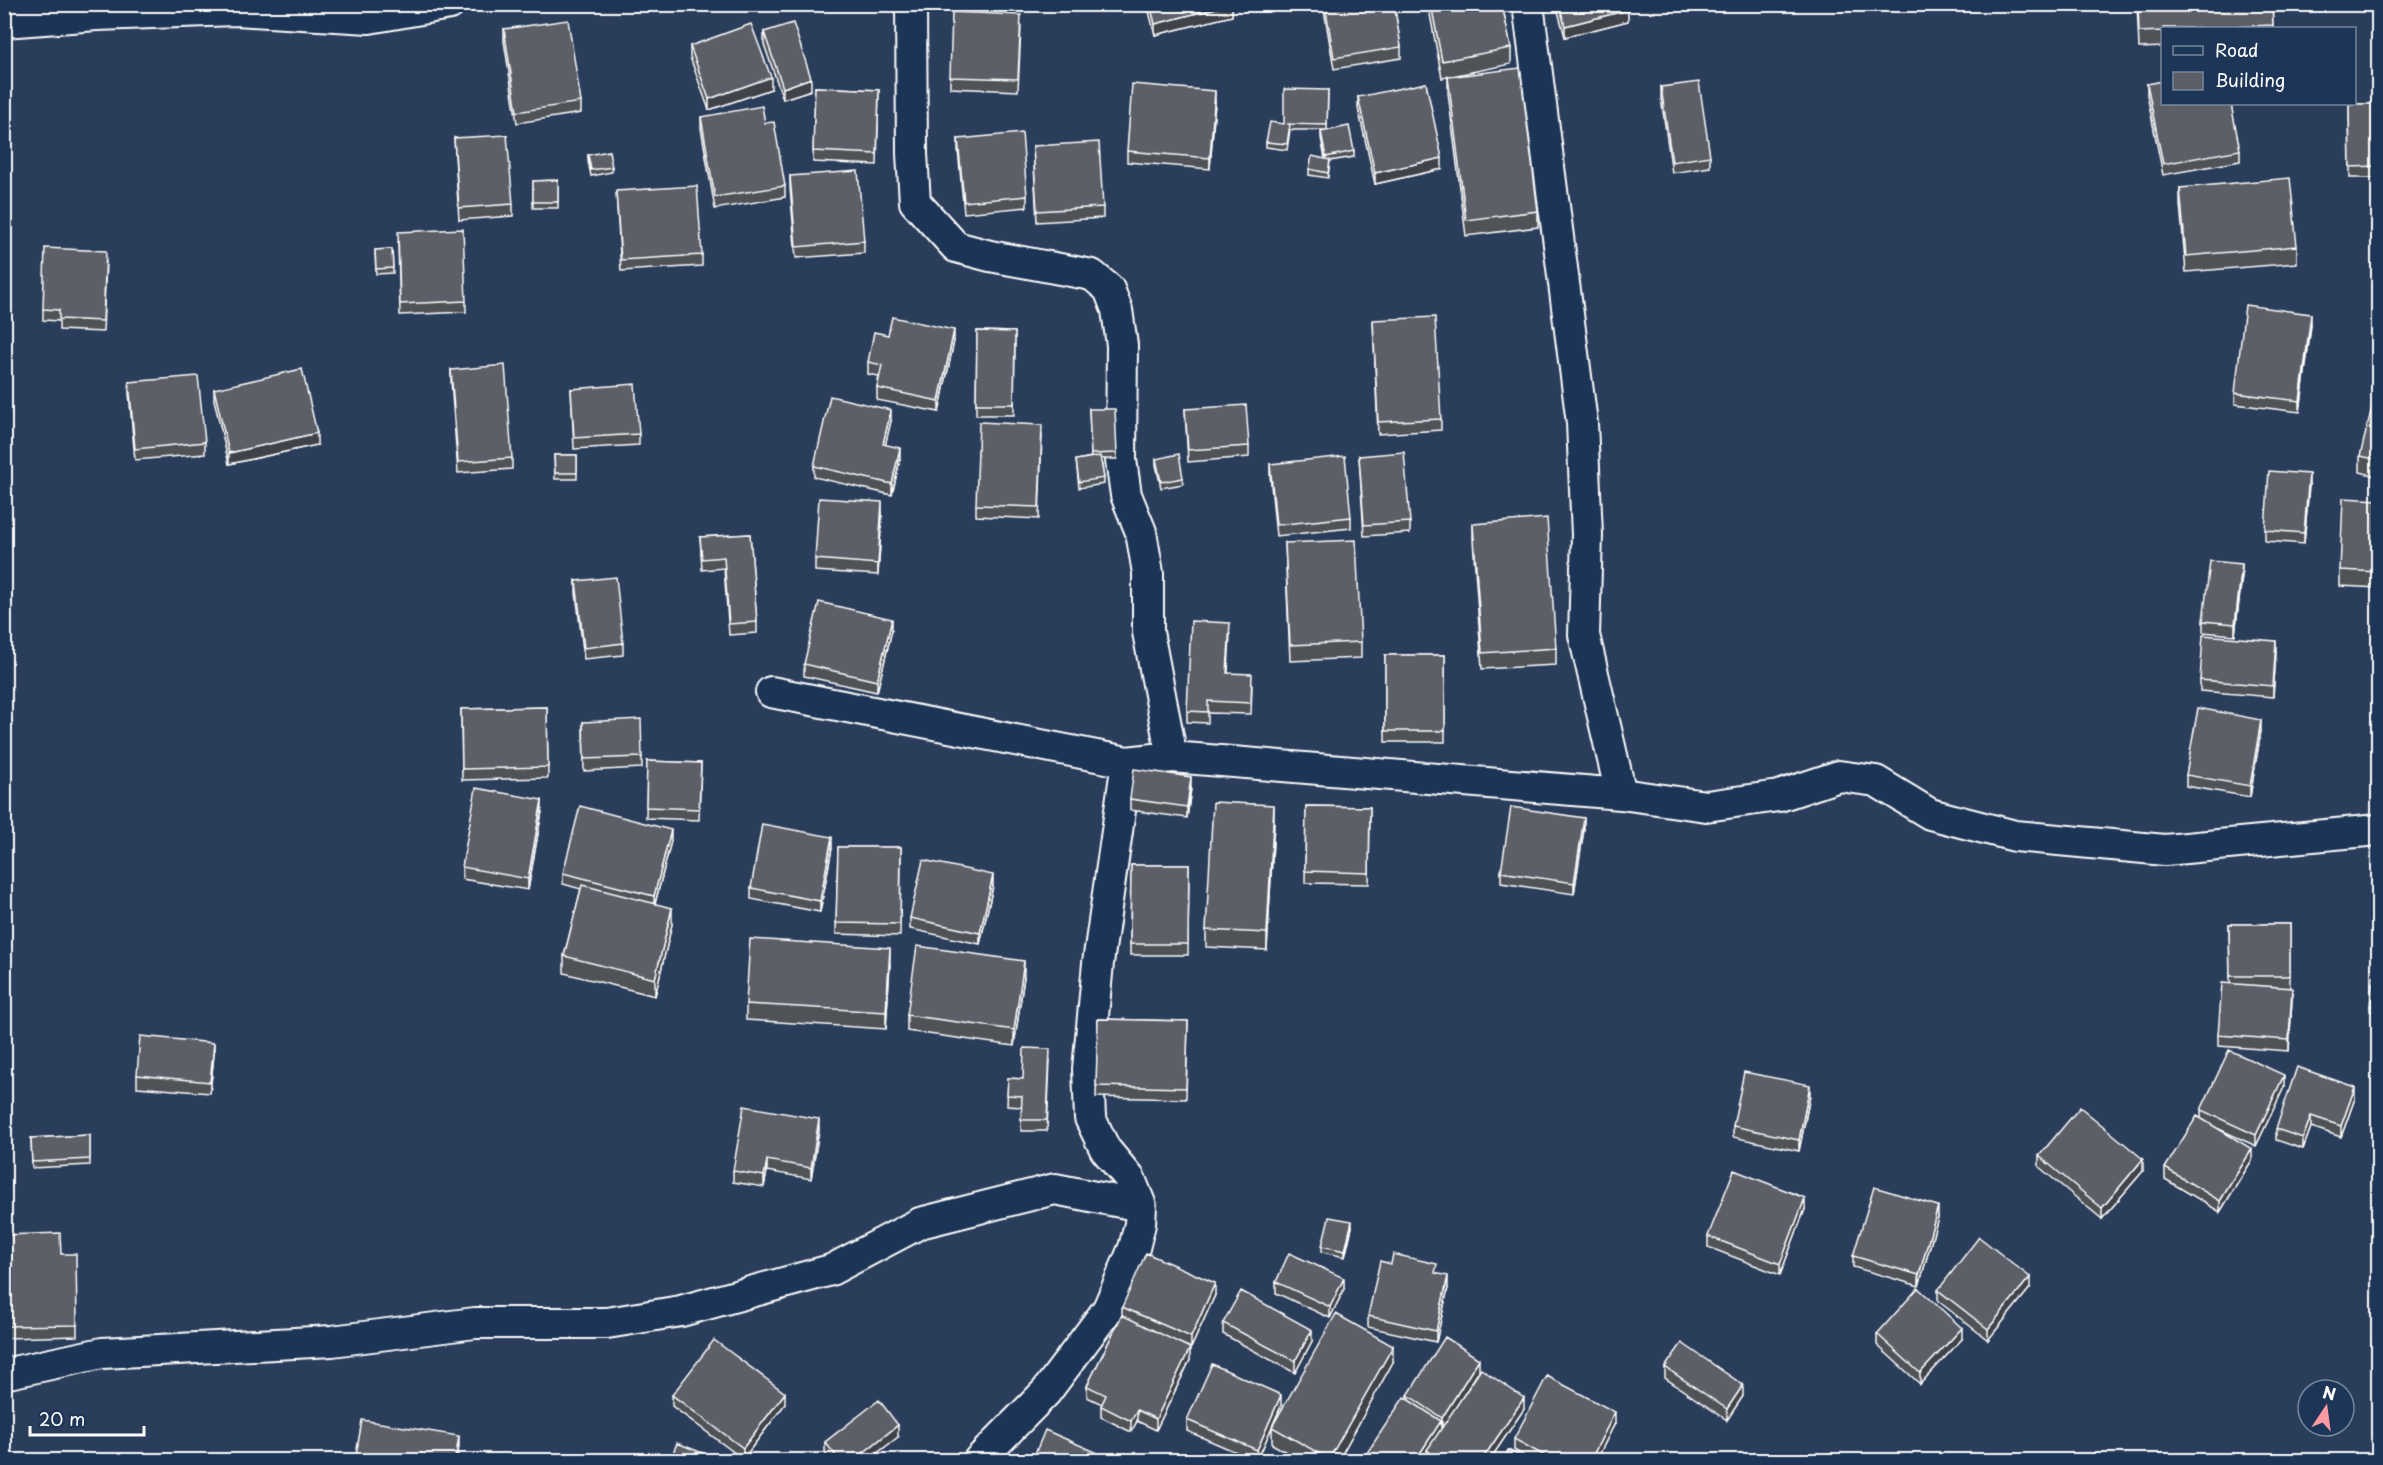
<svg xmlns="http://www.w3.org/2000/svg" width="2383" height="1465" font-family="'Playpen Sans',sans-serif">
<style>
.lines{fill:none;stroke-linecap:round;stroke-linejoin:round}
.minor-casing{stroke:#fff;stroke-width:34}
.minor{stroke:#1d3557;stroke-width:30}
.wall{fill:#4f5259;stroke:#fff;stroke-width:1.5}
.shaded-wall{fill:#404248;stroke:#fff;stroke-width:1.5}
.building{fill:#5c5f67;stroke:#fff;stroke-width:1.5}
</style>
<rect width="100%" height="100%" fill="#2a3d5a"/>
<filter id="ink" filterUnits="userSpaceOnUse"><feTurbulence type="fractalNoise" baseFrequency=".0167" numOctaves="2"/><feDisplacementMap in="SourceGraphic" scale="12" xChannelSelector="R" yChannelSelector="G"/><feConvolveMatrix kernelMatrix="1 2 1 2 8 2 1 2 1" color-interpolation-filters="sRGB"/></filter>
<g filter="url(#ink)">
<g class="lines">
<!-- minor casing -->
<g class="minor-casing">
<path id="minor" d="M911 4 912 154 915 202 956 247 990 256 1092 275 1109 289 1117 310 1122 345 1121 460 1126 495 1141 532 1148 573V632L1172 757
M1528 4 1582 423 1587 535 1584 635 1621 794
M4 22 97 15 236 10 369 18 450 4
M771 692 1127 762 1172 757 1621 794 1706 806 1779 796 1839 776 1876 781 1930 814 2015 836 2165 850 2378 830
M4 1374 102 1353 332 1341 475 1323H607L681 1311 831 1270 920 1223 1055 1189 1141 1206
M979 1460 1046 1392 1108 1309 1134 1248 1140 1224 1141 1206 1130 1179 1105 1149 1090 1118 1088 1069 1098 963 1127 762"/>
</g>
<!-- minor -->
<use href="#minor" class="minor"/>
</g>
<!-- wall -->
<path class="wall" d="M1147 4H1232V16L1155 35Z
M1323 4H1394L1401 47V58L1334 69Z
M1428 4H1502L1511 48V64L1442 78Z
M1556 4H1627L1628 21 1565 37Z
M2137 4H2272L2273 28H2163V47L2139 48Z
M1021 26 1018 91 950 88V77Z
M504 29 581 102V113L517 123 504 41Z
M764 32 811 90 783 99 764 44Z
M690 46 771 89 709 110 690 57Z
M1448 77 1538 211V227L1466 236 1448 93Z
M2147 84 2240 150V161L2163 175 2147 95Z
M815 87 879 90 877 165 813 162Z
M1661 87 1710 156V167L1672 173 1661 98Z
M1328 90 1327 130H1290L1287 150 1266 147V142L1284 124Z
M1358 97 1442 169 1375 184 1358 108Z
M1215 102 1210 169 1127 162V151Z
M2349 104H2379V178H2350Z
M701 117 765 123 785 186V197L715 209 701 128Z
M1321 132 1354 151V157L1330 161 1328 178 1309 175V169L1325 159 1321 138Z
M454 138 513 204V216L459 220Z
M958 139 1027 196V207L964 213 958 150Z
M1033 146 1103 207V218L1037 222Z
M588 155 612 167V172L591 176 588 161Z
M790 176 864 241V253L796 258 790 187Z
M558 180V208H533V181Z
M2180 188 2297 246V263L2186 272 2180 204Z
M616 191 702 255V266L621 271Z
M398 243 466 301V312L400 315Z
M392 249 393 273 376 274 375 250Z
M106 262 103 332 59 330V321L43 320V309Z
M1373 320 1441 419V430L1378 434Z
M2311 325 2300 412 2235 404V393Z
M977 331 1015 332 1014 415H976Z
M888 335 954 341 939 412 877 400V388L879 376 868 374V362Z
M451 370 512 458V469L458 473 451 381Z
M129 382 205 442V454L135 460 129 393Z
M214 389 317 445 229 464 214 400Z
M571 389 639 434V445L574 449Z
M2379 400V477L2360 472V456Z
M1089 409 1117 453V459H1101L1104 478V484L1079 488 1076 460 1091 457Z
M1185 409 1249 446V457L1188 462Z
M891 421 885 444 900 459 892 495 814 477V466Z
M1042 436 1039 519 976 516V505Z
M554 455H577V479H555Z
M1359 456 1410 522V533L1364 536Z
M1156 459 1183 478V484L1161 488 1156 465Z
M1270 464 1351 517V528L1276 536 1270 475Z
M2309 485 2304 544 2265 541V530Z
M2379 500V588L2340 586V570Z
M882 513 878 575 815 571V559Z
M1473 524 1556 648V665L1482 669 1473 540Z
M750 534 757 622V633L729 635 724 568 702 570 700 537Z
M1285 543 1361 642V658L1290 661Z
M2242 575 2235 635 2203 632V621Z
M576 581 623 643V655L584 659 576 593Z
M892 630 877 692 804 676V664Z
M1230 634 1228 673 1252 685 1251 714 1208 713V723L1187 722V711Z
M2276 652 2273 697 2200 691V680Z
M1385 655H1445V742H1385Z
M547 707 548 778 462 780 461 709Z
M583 722 642 757V768L584 771Z
M2261 731 2250 797 2186 786V775Z
M647 761 701 763 699 820 646 818Z
M1191 788 1187 818 1130 810V799Z
M1306 806 1370 807 1369 884 1305 883Z
M542 811 528 890 462 879V867Z
M1274 822 1267 950 1206 947V930Z
M1584 829 1574 894 1501 883V872Z
M671 841 655 904 672 924 655 996 564 973V956L581 889 563 884V873Z
M838 847H901L900 936 836 934Z
M832 848 820 912 751 899V888Z
M1131 865H1189L1188 955H1130Z
M993 886 980 944 910 929V918Z
M2229 924H2290V988L2292 999 2289 1051 2218 1046V1035L2230 983Z
M890 964 886 1029 746 1020V1004Z
M2379 976V1012L2370 1011V1006Z
M1024 977 1014 1046 907 1031V1015Z
M1098 1019 1188 1021 1186 1099 1096 1097Z
M214 1054 210 1093 137 1087V1075Z
M1050 1060 1047 1131H1021L1022 1107 1007 1106 1008 1078 1023 1079Z
M2284 1087 2256 1146 2219 1129 2252 1160 2220 1212 2165 1179V1168L2201 1119V1110Z
M1810 1096 1799 1151 1733 1137V1126Z
M2355 1098 2341 1137 2311 1127 2303 1149 2276 1140V1129Z
M819 1130 811 1179 767 1171 764 1187 733 1182V1171Z
M90 1135V1165L32 1168 31 1138Z
M2039 1156 2143 1171 2102 1219 2039 1167Z
M1805 1209 1780 1275 1708 1247V1236Z
M1938 1217 1919 1286 1853 1267V1256Z
M1352 1227 1345 1257 1322 1252V1246Z
M4 1252 61 1254 77 1325V1336L6 1338Z
M1437 1274 1448 1288 1436 1342 1368 1327V1316Z
M1276 1282 1344 1289 1330 1318 1276 1293Z
M2030 1288 1988 1340 1938 1301V1290Z
M1215 1295 1191 1348 1177 1342 1190 1360 1156 1430 1137 1421 1131 1432 1101 1417V1406L1102 1404 1087 1397V1386L1122 1315V1307Z
M1223 1323 1312 1341 1295 1373 1223 1334Z
M2379 1328V1356L2372 1352V1341Z
M1877 1334 1962 1339 1920 1384 1877 1345Z
M1393 1362 1338 1461H1302L1272 1444V1427Z
M1665 1367 1743 1396 1727 1420 1665 1378Z
M1479 1371 1465 1393 1524 1409 1489 1461H1427V1454L1423 1461H1365V1456L1408 1400V1395Z
M672 1395 785 1404 743 1459 672 1406Z
M1281 1406 1257 1461 1187 1431V1420Z
M1615 1423 1596 1461H1533L1514 1450V1439Z
M898 1437 867 1461H831L825 1453V1442Z"/>
<!-- shaded-wall -->
<path class="shaded-wall" d="M1232 4V16L1155 35V24Z
M1628 10V21L1565 37V26Z
M771 77V89L709 110V99Z
M811 78V90L783 99V88Z
M1215 91V102L1210 169V158Z
M1442 158V169L1375 184V173Z
M2311 314V325L2300 412V401Z
M954 330V341L939 412V401Z
M891 410V421L883 455V444Z
M317 433V445L229 464V453Z
M900 448V459L892 495V484Z
M2309 474V485L2304 544V533Z
M882 502V513L878 575V564Z
M2242 564V575L2235 635V624Z
M892 619V630L877 692V681Z
M2276 641V652L2273 697V686Z
M2261 720V731L2250 797V786Z
M1191 777V788L1187 818V807Z
M542 800V811L528 890V879Z
M1274 805V822L1267 950V933Z
M1584 818V829L1574 894V883Z
M671 830V841L654 907V896Z
M832 837V848L820 912V901Z
M993 875V886L980 944V933Z
M672 908V924L655 996V979Z
M890 948V964L886 1029V1012Z
M1024 961V977L1014 1046V1030Z
M2292 988V999L2289 1051V1040Z
M214 1043V1054L210 1093V1082Z
M2284 1075V1087L2256 1146V1135Z
M1810 1085V1096L1799 1151V1140Z
M2355 1087V1098L2341 1137V1126Z
M2311 1116V1127L2303 1149V1138Z
M819 1119V1130L811 1179V1168Z
M2252 1149V1160L2220 1212V1201Z
M2143 1159V1171L2102 1219V1208Z
M767 1160V1171L764 1187V1176Z
M1805 1198V1209L1780 1275V1264Z
M1938 1206V1217L1919 1286V1275Z
M1352 1221V1227L1345 1257V1251Z
M1448 1276V1288L1436 1342V1331Z
M2030 1277V1288L1988 1340V1329Z
M1344 1278V1289L1330 1318V1307Z
M1215 1283V1295L1191 1348V1337Z
M1962 1328V1339L1920 1384V1373Z
M1312 1330V1341L1295 1373V1361Z
M1393 1346V1362L1338 1461H1329V1459Z
M1190 1348V1360L1156 1430V1419Z
M1479 1359V1371L1442 1429V1418Z
M1743 1385V1396L1727 1420V1409Z
M785 1393V1404L743 1459V1448Z
M1281 1395V1406L1257 1461V1450Z
M1524 1398V1409L1489 1461H1481Z
M1137 1410V1421L1131 1432V1421Z
M1615 1412V1423L1596 1461H1590Z
M1441 1421V1432L1427 1450V1454L1423 1461H1415Z
M898 1425V1437L867 1461H853Z
M459 1436V1447L457 1461H455Z"/>
<!-- building -->
<path class="building" d="M1150 4H1232L1155 24Z
M1325 4H1394L1401 47 1334 58Z
M1431 4H1502L1511 48 1442 61Z
M1559 4H1627L1628 10 1565 26Z
M2138 4H2272L2273 25 2207 28H2163V31L2139 32Z
M952 12 1021 15 1018 79 950 77Z
M568 20 581 102 517 112 504 29Z
M793 23 811 78 783 88 764 32Z
M751 24 771 77 709 99 690 46Z
M1520 68 1538 211 1466 220 1448 77Z
M2163 81V104H2231L2240 150 2163 164 2147 84Z
M1699 82 1710 156 1672 162 1661 87Z
M1426 83 1442 158 1375 173 1358 97Z
M1132 84 1215 91 1210 158 1127 151Z
M815 87 879 90 877 154 813 151Z
M1284 89 1328 90 1327 125 1287 124H1290L1287 144 1266 142 1270 122 1284 124Z
M2349 104H2379V166L2350 167Z
M762 106 765 123 774 122 785 186 715 197 701 117Z
M1349 126 1354 151 1326 157 1321 132Z
M1022 133 1027 196 964 202 958 139Z
M507 135 513 204 459 208 454 138Z
M1099 142 1103 207 1037 211 1033 146Z
M609 151 612 167 591 170 588 155Z
M1312 156 1330 160 1328 173 1309 169Z
M858 171 864 241 796 247 790 176Z
M2290 178 2297 246 2186 256 2180 188Z
M558 180V202H533V181Z
M697 186 702 255 621 260 616 191Z
M463 229 466 301 400 304 398 232Z
M45 248 106 251 103 321 59 319V310L43 309Z
M392 249 393 268 376 269 375 250Z
M2245 305 2311 314 2300 401 2235 393Z
M892 317 954 330 939 401 877 388 882 365 868 362 874 332 888 335Z
M1435 317 1441 419 1378 422 1373 320Z
M977 331 1015 332 1014 404H976Z
M505 365 512 458 458 462 451 370Z
M302 369 317 433 229 453 214 389Z
M198 376 205 442 135 449 129 382Z
M635 384 639 434 574 438 571 389Z
M830 396 891 410 883 444 900 448 892 484 814 466Z
M2374 399 2379 400V460L2360 456Z
M1246 405 1249 446 1188 450 1185 409Z
M1089 409H1115L1117 453 1091 454Z
M979 422 1042 425 1039 507 976 505Z
M1404 452 1410 522 1364 525 1359 456Z
M1179 454 1183 478 1161 482 1156 459Z
M554 455H577V473H555Z
M1100 456 1104 478 1079 482 1076 460Z
M1345 456 1351 517 1276 525 1270 464Z
M2269 471 2309 474 2304 533 2265 530Z
M819 498 882 502 878 564 815 559Z
M2343 498 2379 500V572L2340 570Z
M1547 518 1556 648 1482 653 1473 524Z
M750 534 757 622 729 624 724 557 702 559 700 537Z
M1356 540 1361 642 1290 645 1285 543Z
M2210 561 2242 564 2235 624 2203 621Z
M616 577 623 643 584 648 576 581Z
M819 602 892 619 877 681 804 664Z
M1191 621 1230 623 1227 673 1252 674 1251 703 1208 701V712L1187 711Z
M2203 635 2276 641 2273 686 2200 680Z
M1385 655H1445V731H1385Z
M547 707 548 767 462 769 461 709Z
M2198 708 2261 720 2250 786 2186 775Z
M641 719 642 757 584 759 583 722Z
M647 761 701 763 699 809 646 807Z
M1134 769 1191 777 1187 807 1130 799Z
M476 788 542 800 528 879 462 867Z
M1213 802 1274 805 1267 933 1206 930Z
M580 806 671 830 654 896 563 873Z
M1306 806 1370 807 1369 873 1305 871Z
M1511 807 1584 818 1574 883 1501 872Z
M762 824 832 837 820 901 751 888Z
M838 847H901L900 924 836 923Z
M923 860 993 875 980 933 910 918Z
M1131 865H1189L1188 944H1130Z
M582 885 672 908 655 979 564 956Z
M2229 924H2290V976H2230Z
M750 939 890 948 886 1012 746 1004Z
M917 946 1024 961 1014 1030 907 1015Z
M2373 976H2379V1006H2370Z
M2222 983 2292 988 2289 1040 2218 1035Z
M1098 1019 1188 1021 1186 1088 1096 1086Z
M140 1036 214 1043 210 1082 137 1075Z
M1024 1048 1050 1049 1047 1120H1021L1022 1096 1007 1095 1008 1078 1023 1079Z
M2229 1050 2284 1075 2256 1135 2201 1110Z
M2297 1067 2355 1087 2341 1126 2311 1116 2303 1138 2276 1129Z
M1744 1072 1810 1085 1799 1140 1733 1126Z
M744 1106 819 1119 811 1168 767 1160 764 1176 733 1171Z
M2080 1107 2143 1159 2102 1208 2039 1156Z
M2197 1116 2252 1149 2220 1201 2165 1168Z
M90 1135V1159L32 1162 31 1138Z
M1734 1170 1805 1198 1780 1264 1708 1236Z
M1874 1187 1938 1206 1919 1275 1853 1256Z
M1329 1217 1352 1221 1345 1251 1322 1246Z
M60 1233 61 1254H76L77 1325 6 1326 4 1235Z
M1979 1237 2030 1277 1988 1329 1938 1290Z
M1146 1253 1215 1283 1191 1337 1122 1307Z
M1289 1253 1344 1278 1330 1307 1276 1282Z
M1393 1254 1437 1264 1435 1273 1448 1276 1436 1331 1368 1316 1380 1261 1391 1264Z
M1918 1288 1962 1328 1920 1373 1877 1334Z
M1241 1291 1312 1330 1295 1361 1223 1323Z
M1336 1314 1393 1346 1329 1459 1272 1427Z
M1122 1315 1190 1348 1156 1419 1137 1410 1131 1421 1101 1406 1106 1395 1087 1386Z
M2379 1328V1345L2372 1341Z
M1445 1337 1479 1359 1442 1418 1408 1395Z
M714 1340 785 1393 743 1448 672 1395Z
M1682 1343 1743 1385 1727 1409 1665 1367Z
M1212 1364 1281 1395 1257 1450 1187 1420Z
M1481 1369 1524 1398 1481 1461H1442L1427 1450Z
M1547 1376 1615 1412 1590 1461H1554L1514 1439Z
M1404 1397 1441 1421 1415 1461H1373L1365 1456Z
M879 1400 898 1425 853 1461H840L825 1442Z
M362 1420 459 1436 455 1461H355Z
M1045 1430 1116 1461H1032Z
M677 1443 723 1461H670Z
M1508 1450 1530 1461H1503Z"/>
</g>
<!-- margin -->
<rect width="2383" height="1465" fill="none" stroke="#1d3557" stroke-width="24"/>
<rect x="12" y="12" width="2359" height="1441" fill="none" stroke="#fff" stroke-width="2" filter="url(#ink)"/>
<!-- legend -->
<rect x="2161" y="27" width="195" height="78" fill="#1d3557" stroke="#77869a" stroke-width="1.5"/>
<rect x="2173" y="46" width="30" height="9" fill="#1d3557" stroke="#77869a" stroke-width="1.5"/>
<text x="2215" y="57" font-size="18" fill="#ffffff">Road</text>
<rect x="2173" y="72" width="30" height="18" fill="#5c5f67" stroke="#77869a" stroke-width="1.5"/>
<text x="2215" y="87" font-size="18" fill="#ffffff">Building</text>
<!-- north arrow -->
<g transform="translate(2326 1408) rotate(13)"><circle r="28" fill="#1d3557" stroke="#77869a" stroke-width="1.5"/>
<path d="M0-4.5L10 22L0 15L-10 22Z" fill="#ff9aa2"/>
<text y="-9" font-size="16" font-weight="bold" text-anchor="middle" fill="#ffffff">N</text>
</g>
<!-- scale -->
<path d="M30 1426v9h114v-9" fill="none" stroke="#ffffff" stroke-width="3"/>
<text x="39" y="1426" font-size="18" fill="#ffffff" stroke="#1d3557" stroke-width="4.5" paint-order="stroke">20 m</text>
</svg>
